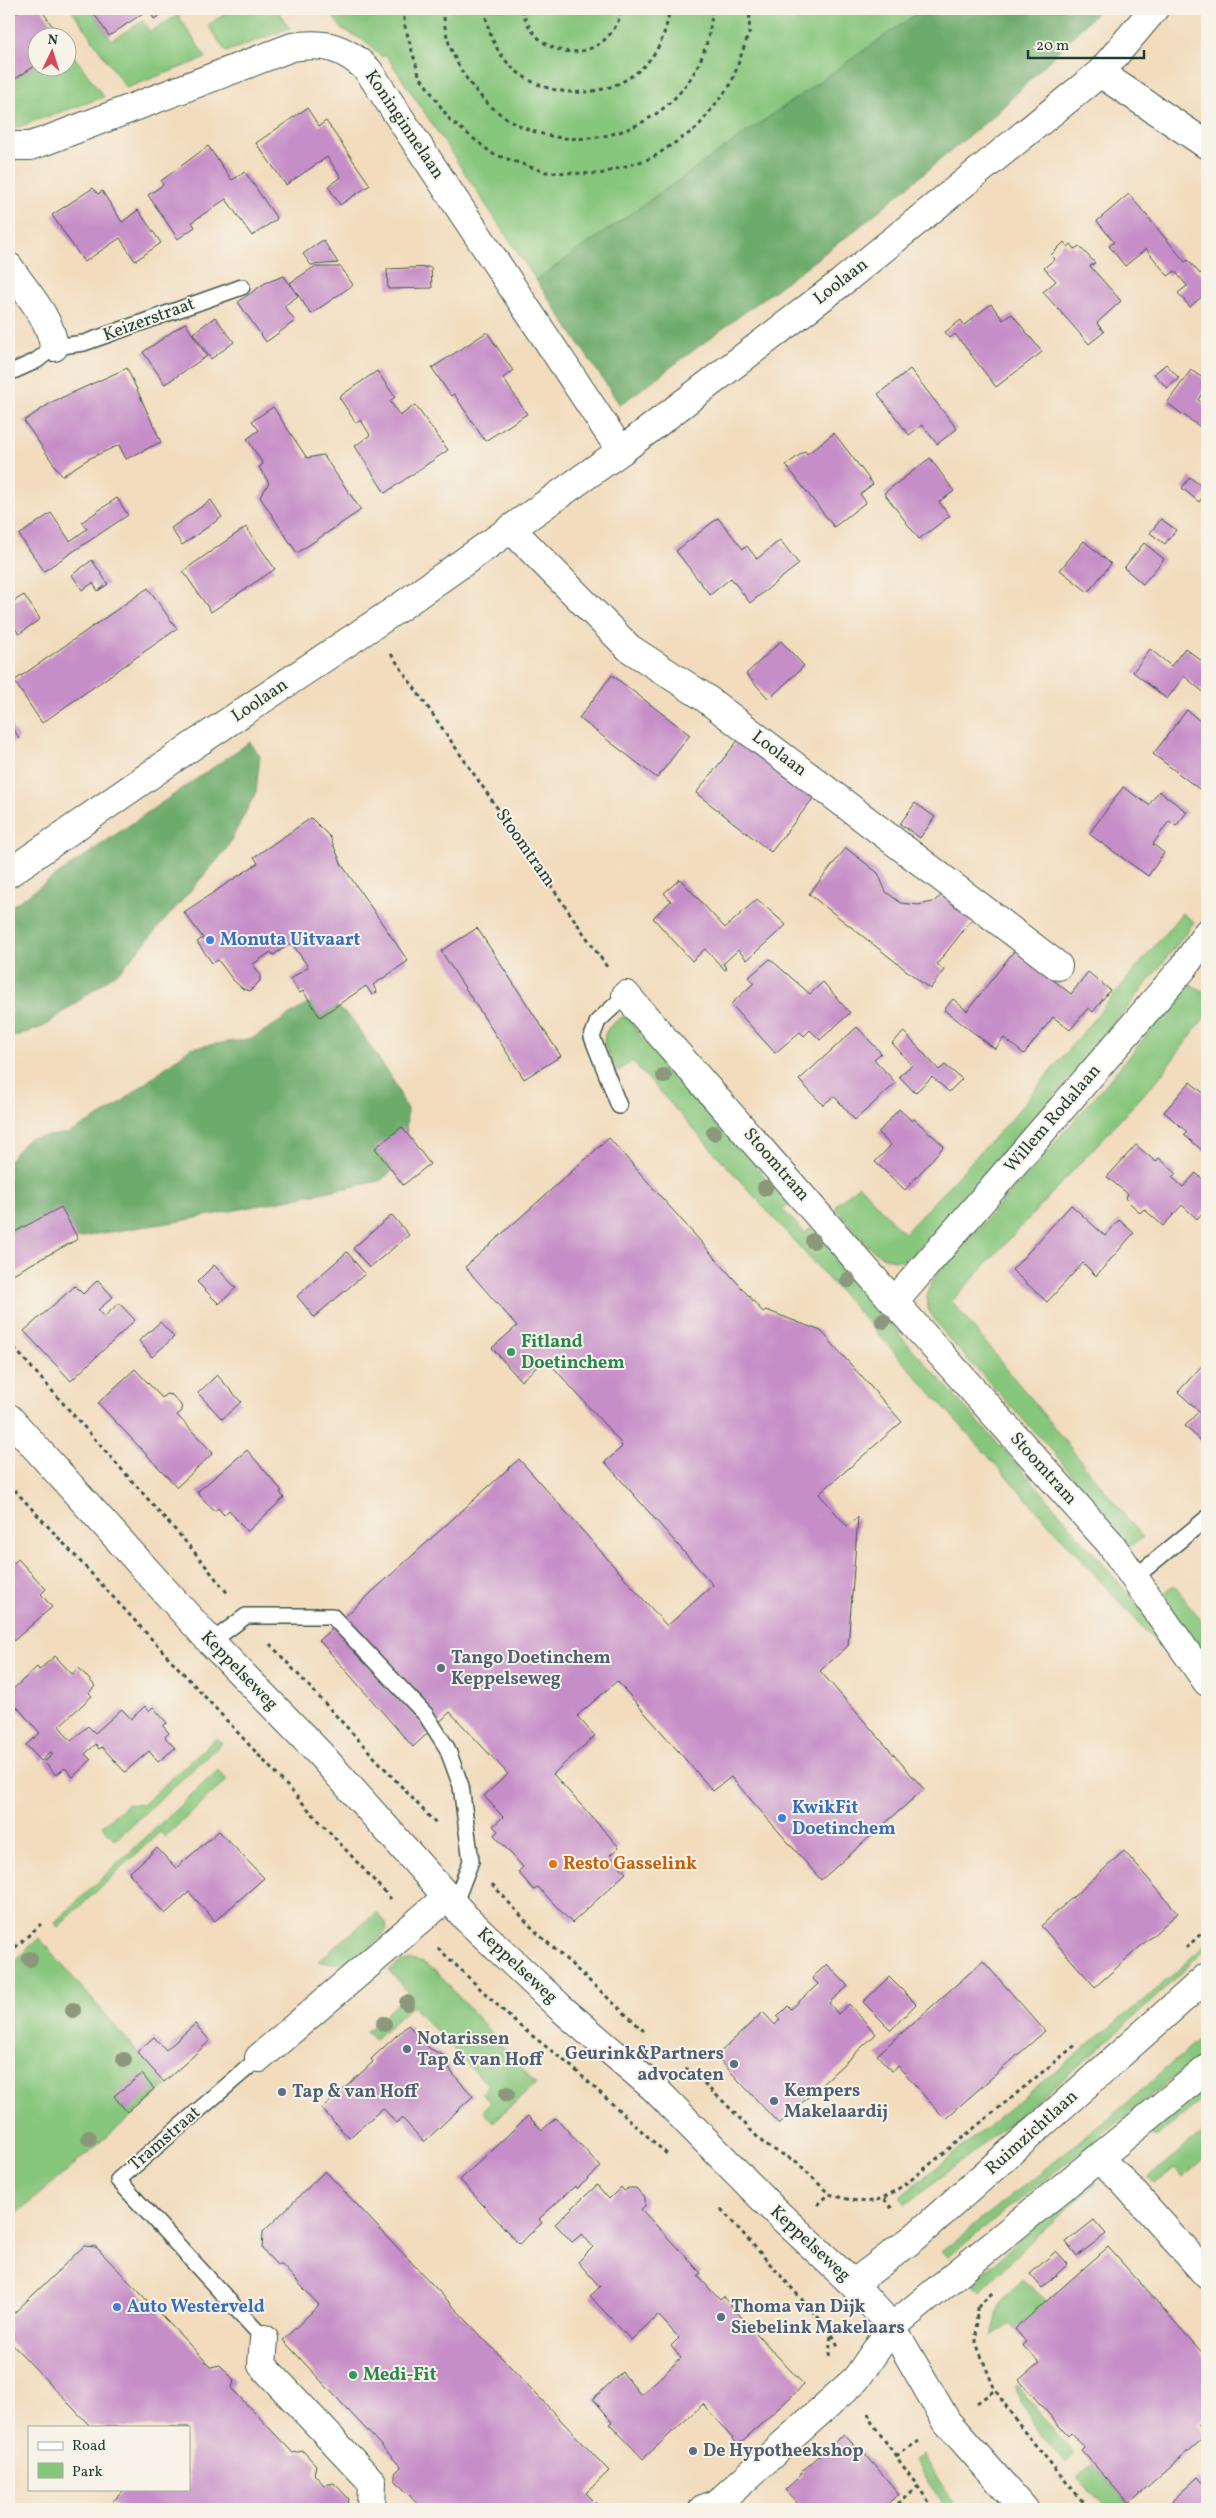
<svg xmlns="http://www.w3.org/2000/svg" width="1216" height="2518" font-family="Vollkorn,serif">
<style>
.green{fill:#87c67d;stroke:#538258}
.forest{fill:#6dab6c;stroke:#467450}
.building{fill:#c68ec8}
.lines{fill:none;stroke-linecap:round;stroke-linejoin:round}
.lane-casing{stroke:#3f5549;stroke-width:18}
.street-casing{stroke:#3f5549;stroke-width:30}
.secondary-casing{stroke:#3f5549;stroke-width:30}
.primary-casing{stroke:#3f5549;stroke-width:30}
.path{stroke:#3f5549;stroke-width:3;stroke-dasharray:4 4;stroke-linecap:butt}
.lane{stroke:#fff;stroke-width:15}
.street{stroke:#fff;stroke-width:28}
.secondary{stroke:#fff;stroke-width:28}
.primary{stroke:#fff;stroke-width:28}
.tree{fill:#8c977c}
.shop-dot{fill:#3f7fe0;stroke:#f7f3e8;stroke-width:2}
.leisure-dot{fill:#2e9e5b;stroke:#f7f3e8;stroke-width:2}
.service-dot{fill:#5c6f8a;stroke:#f7f3e8;stroke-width:2}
.food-dot{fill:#e8710a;stroke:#f7f3e8;stroke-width:2}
.labels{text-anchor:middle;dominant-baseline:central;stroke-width:4;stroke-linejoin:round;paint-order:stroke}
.street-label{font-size:18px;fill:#1f3d34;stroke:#f7f3e8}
.shop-label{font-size:18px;font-weight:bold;fill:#366cbe;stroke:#f7f3e8;text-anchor:start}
.leisure-label{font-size:18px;font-weight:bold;fill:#27864d;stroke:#f7f3e8;text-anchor:start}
.service-label{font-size:18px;font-weight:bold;fill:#4e5e75;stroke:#f7f3e8;text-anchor:start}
.food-label{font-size:18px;font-weight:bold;fill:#c56008;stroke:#f7f3e8;text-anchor:start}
</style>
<rect width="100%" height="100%" fill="#f7f3e8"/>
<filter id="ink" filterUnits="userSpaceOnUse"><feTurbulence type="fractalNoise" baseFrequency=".02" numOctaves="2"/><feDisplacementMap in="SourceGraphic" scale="10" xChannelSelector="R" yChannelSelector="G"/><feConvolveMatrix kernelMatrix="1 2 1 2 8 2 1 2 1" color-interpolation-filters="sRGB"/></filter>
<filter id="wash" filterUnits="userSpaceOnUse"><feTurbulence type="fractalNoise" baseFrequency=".0096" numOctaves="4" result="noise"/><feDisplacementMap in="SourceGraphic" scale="20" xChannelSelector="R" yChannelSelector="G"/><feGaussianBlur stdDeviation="1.12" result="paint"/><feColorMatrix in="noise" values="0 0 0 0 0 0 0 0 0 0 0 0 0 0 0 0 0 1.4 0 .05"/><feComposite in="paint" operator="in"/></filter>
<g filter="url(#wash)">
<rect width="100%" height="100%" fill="#f2dcbd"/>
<!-- green -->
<path class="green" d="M22 9H41L60 37 38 38V68H68V48L104 97 9 130V18Z
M71 9H91L111 40 143 21 150 32 178 15 206 58 126 88Z
M232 9H276L290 28 226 52 208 25Z
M328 9H923L536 280 386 55 382 57 366 42 341 28Z
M1182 913 1194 922C1106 1040 1009 1149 910 1258 878 1270 855 1230 836 1209L837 1204 859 1185 904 1234 1010 1120Z
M1188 983 1207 993V1014L1158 1079 952 1301 1143 1538 1128 1547 1055 1454 947 1337 928 1310 927 1296 931 1283 941 1269C1026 1175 1111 1083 1188 983Z
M622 1017 629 1019 649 1049 789 1203 783 1210 805 1233 811 1228 902 1328 898 1333 1040 1490 1173 1647 1169 1657 632 1061 618 1072C605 1047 593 1035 622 1017Z
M1174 1585 1207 1628V1662L1161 1596Z
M216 1738 222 1743 115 1840 102 1826 127 1804 142 1805Z
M218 1770 227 1780 165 1837 160 1832 58 1927 55 1922Z
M377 1912 386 1923 387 1930 355 1964 317 1962Z
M39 1938 167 2086 9 2220V1966Z
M1207 1943V1948C1114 2041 1011 2124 906 2204L900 2197 1157 1989Z
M411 1960 424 1963 435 1970 536 2084 493 2122 483 2111 491 2102 482 2093 488 2085 412 2006 374 2040 366 2031 409 1993 389 1971 399 1963Z
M1207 2032V2051L948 2257 942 2251 1127 2103Z
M1207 2081V2096L1155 2138 1148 2129Z
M1207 2129V2156L1183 2178 1175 2169 1155 2184 1148 2177Z
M1089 2176 1096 2184 1036 2236 980 2292 974 2285 981 2275Z
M1022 2279 1047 2301 1015 2329 1010 2323 992 2336 1001 2302Z
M1015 2384 1075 2455 1066 2464 1034 2426 1013 2386Z
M922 2455 958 2509H947L914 2460Z
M1092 2464 1129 2504 1123 2509H1107L1078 2477Z"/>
<!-- forest -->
<path class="forest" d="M923 9H1100L998 112 853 232 620 405 536 280Z
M250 742 260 756 256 792 226 850 122 969 43 1027 9 1038V908Z
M312 1001 334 1004 353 1020 394 1082 407 1109 406 1152 393 1170 380 1181 181 1221 97 1234 9 1255V1160L29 1138 70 1133 114 1108 190 1048 253 1038Z"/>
<g id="blocks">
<!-- building -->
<path class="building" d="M22 9H41L60 38H38V64L9 83V18Z
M91 9H170L154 19 149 9 109 36Z
M307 108 319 126 326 121 370 185 340 205 328 186 341 177 327 157 286 185 256 143Z
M208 146 232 180 245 172 277 219 252 236 226 199 192 222 195 227 178 239 148 195 163 185 161 181Z
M93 188 98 194 102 191 122 222 138 210 161 243 135 261 120 238 84 262 52 215Z
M1129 194 1185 262 1188 260 1200 274 1207 267V292L1190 307 1178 293 1187 286 1175 271 1168 276 1146 249 1125 266 1109 246 1114 242 1097 221Z
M323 240 338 263 311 265 303 254Z
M1064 242 1068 247 1071 244 1075 249 1079 246 1095 263 1090 266 1121 301 1097 323 1104 332 1089 344 1043 292 1056 281 1044 268 1055 259 1051 255Z
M314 267H341L353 285 311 314 290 283Z
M431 267 432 288 388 289 387 269Z
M284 276 298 296 284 306 295 321 266 342 238 302 265 283Z
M991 304 1003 320 1012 314 1042 352 996 387 955 334 950 338 945 332 961 320 964 325Z
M215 317 234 342 211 359 193 333Z
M185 323 207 356 165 384 143 352Z
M487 332 513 371 503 378 527 414 485 441 454 394 451 396 432 368Z
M1166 364 1179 378 1167 388 1154 374Z
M127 368 161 442 126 459 119 445 88 459 62 476 24 421 52 402Z
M910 369 957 429 937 444 922 425 909 435 878 394Z
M1191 370 1207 381V385L1198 400 1207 407V432L1167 403Z
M377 371 395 397 390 401 400 416 415 405 448 450 385 493 355 446 370 435 361 420 356 423 339 397Z
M273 407 307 458 323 455 361 510 297 553 260 497 269 483 259 467 263 464 247 439 259 430 252 421Z
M834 433 873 484 860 494 866 502 834 527 786 465 805 451 807 454Z
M930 458 954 491 939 502 950 516 919 539 884 493Z
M1190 477 1207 491 1199 502 1182 488Z
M117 498 128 515 44 571 19 535 51 513 70 541 87 529 82 522Z
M211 500 222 517 182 545 171 528Z
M718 518 743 549 747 546 757 559 780 540 799 564 750 603 731 578 710 595 676 551Z
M1161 519 1176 530 1165 544 1150 533Z
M246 527 275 569 211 612 183 571Z
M1084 541 1111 564 1088 592 1060 570Z
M1144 543 1164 559 1143 584 1124 568Z
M92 560 108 584 98 591 93 583 82 590 72 575Z
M148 588 177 629 42 723 14 681Z
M24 595 40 619 19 634 9 619V604Z
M781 641 804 666 769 699 746 674Z
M1185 648 1207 665V695L1184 676 1167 699 1133 672 1150 649 1171 666Z
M612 675 690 735 657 778 579 718Z
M1187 710 1207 727V778L1199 789 1153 754Z
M9 723 19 738 9 745Z
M740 738 815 796 771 852 696 793Z
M1123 787 1149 805 1159 791 1187 812 1176 826 1169 821 1153 844 1164 853 1148 876 1089 834Z
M915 803 935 817 920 838 900 824Z
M311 818 330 837 342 865 408 961 373 985 377 992 372 995 366 986 320 1017 303 991 300 993 290 979 308 967 292 943 273 955 271 952 253 964 260 975V981L250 991 243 989 233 980 218 960 212 963 197 942 203 938 184 912 258 863 254 857Z
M846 848 878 873 886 892 901 903 918 905 933 902 943 894 974 917 937 964 944 970 930 989 809 894Z
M680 879 725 928 757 899 786 925 747 960 738 950 723 964 727 969 725 970 705 949 692 961 653 918 671 901 664 893Z
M477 928 561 1056 524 1079 441 951Z
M1015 950 1071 994 1088 972 1110 990 1093 1012 1088 1008 1070 1030 1053 1017 1024 1054 1004 1038 995 1049 944 1010 953 999 967 1011Z
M770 959 810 994 823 982 850 1013 820 1040 810 1030 804 1036 800 1032 775 1053 731 1004 754 983 749 977Z
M857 1027 881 1053 874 1059 896 1083 855 1120 834 1096 823 1105 799 1080Z
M904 1032 939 1070 945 1065 962 1079 949 1092 932 1077 915 1093 899 1076 912 1065 892 1043Z
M1190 1082 1207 1096V1150L1204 1152 1184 1135 1187 1132 1164 1112Z
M899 1109 912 1121 914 1119 944 1146 905 1190 875 1162 891 1145 878 1133Z
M402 1127 430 1164 403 1185 375 1148Z
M609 1138 763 1312 766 1310 821 1331 902 1422 819 1494 847 1526 858 1517 848 1646 820 1671 924 1789 821 1880 731 1777 713 1791 617 1681 577 1716 595 1736 553 1774 619 1847 610 1855 626 1873 572 1923 538 1887 534 1890 518 1872 523 1867 494 1835 498 1831 493 1826 503 1817 484 1796 508 1774 450 1712 413 1747 319 1640 519 1459 667 1626 713 1585 605 1462 622 1447 620 1442 546 1359 521 1381 492 1348 517 1326 465 1267Z
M1136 1145 1156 1162 1159 1158 1176 1173 1172 1177 1183 1187 1196 1173 1207 1184V1207L1197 1219 1182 1205 1163 1226 1144 1209 1140 1213 1125 1198 1128 1194 1107 1177Z
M1071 1205 1105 1236 1119 1220 1134 1233 1096 1276 1083 1263 1047 1302 1012 1270Z
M61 1207 78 1239 9 1276V1235Z
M392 1215 409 1235 369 1268 353 1248Z
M347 1252 365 1274 314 1317 297 1296Z
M214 1265 236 1288 219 1304 197 1282Z
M98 1280 113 1297 98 1310 104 1317 119 1303 135 1320 71 1381 24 1331 75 1286 83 1294Z
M160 1322 174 1337 152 1357 139 1341Z
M1207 1360V1447L1185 1426 1199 1411 1178 1392Z
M135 1369 162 1398 166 1394 172 1395 181 1405 182 1411 177 1415 213 1453 177 1487 98 1403Z
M217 1375 241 1402 222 1419 198 1393Z
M247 1450 282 1491 280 1492 284 1498 247 1532 229 1510 224 1515 218 1508 214 1511 197 1492Z
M9 1559 13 1564 18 1559 46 1589 41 1594 52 1607 9 1645Z
M55 1656 72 1674 79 1668 95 1686 89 1693 92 1696 59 1726 71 1741 88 1726 95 1733 122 1709 131 1719 145 1706 149 1711 153 1707 167 1723 163 1726 169 1733 165 1737 175 1748 158 1762 149 1751 125 1772 102 1747 99 1749 96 1744 85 1754 91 1760 73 1777 65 1768 56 1775 44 1762 53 1754 51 1752 41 1761 26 1745 40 1733 17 1707 9 1714V1698L14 1692 12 1690 37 1667 39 1670Z
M219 1831 264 1878 215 1921 189 1892 165 1914 129 1873 157 1848 176 1868Z
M1124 1851 1178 1913 1095 1987 1041 1926Z
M983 1961 1045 2031 945 2119 898 2066 892 2071 877 2055Z
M827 1964 848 1986 829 2003 838 2014 849 2004 876 2034 779 2124 716 2056 763 2012 775 2025 780 2019 777 2017 788 2006 791 2009 818 1984 812 1978Z
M889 1977 916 2004 891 2030 863 2002Z
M195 2024 210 2041 164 2082 137 2052 154 2037 166 2050Z
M408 2025 429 2048 444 2056 452 2073 473 2096 424 2142 402 2118 396 2123 383 2108 349 2138 322 2109 373 2062 371 2059Z
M142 2074 154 2089 127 2112 114 2096Z
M528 2116 542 2130 556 2118 601 2167 577 2189 575 2186 539 2219 542 2223 519 2244 460 2180Z
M325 2171 609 2471 586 2493 598 2505 597 2509H422L395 2480V2473L401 2467 283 2340 319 2305 282 2265H277L262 2249 263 2232Z
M597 2185 609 2199 621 2187 624 2191 628 2188H636L645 2198V2206L641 2209 698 2270 701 2273 698 2276 720 2300 723 2297 804 2385 738 2445 703 2404 643 2459 610 2424 613 2422 593 2399 622 2372 641 2395 681 2358 671 2346 679 2338 658 2315 631 2340 590 2296 600 2287 578 2262 593 2247 582 2234 572 2242 555 2224Z
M1094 2220 1106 2234 1077 2256 1066 2242Z
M84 2246 96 2247 211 2367 220 2365 234 2380 232 2389 293 2453 303 2451 316 2465 314 2474 324 2485 334 2483 349 2499 347 2509H119L112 2502 125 2489H189V2427H91L9 2341V2318Z
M1108 2247 1207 2358V2419L1206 2417 1198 2425 1207 2435 1129 2504 1082 2451 1085 2448 1071 2433 1068 2436 1019 2380 1040 2362 1022 2345 1026 2342 1015 2329Z
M1056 2251 1068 2264 1042 2288 1030 2274Z
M844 2434 860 2452 862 2450 899 2494 881 2509H803L785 2490 802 2474 800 2473Z
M1198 2477 1207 2487V2509H1163Z"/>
</g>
</g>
<g filter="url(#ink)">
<use href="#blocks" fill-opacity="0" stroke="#3f5549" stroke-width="1"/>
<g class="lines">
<!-- lane casing -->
<g class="lane-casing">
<path id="lane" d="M9 373 36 361 54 347 84 343 242 287
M619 1106 592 1037 598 1021 626 995
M1134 1578 1207 1518
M211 1642 246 1616H332L426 1715 447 1748 461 1786 471 1861 454 1905
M259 2058 118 2180 264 2339"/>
</g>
<!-- street casing -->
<g class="street-casing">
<path id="street" d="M1100 73 1207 145
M9 146H30L45 141 292 47C325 42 344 47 368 70L621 451
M9 267C25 291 51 318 54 347
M512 530 629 648 704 697 1058 966
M9 873 182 753 400 607 621 451 842 282 1100 73 1154 9
M626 995 894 1302 1110 1543 1207 1682
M894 1302 1184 967 1207 933
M259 2058 447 1897
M1098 2159 1121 2179 1207 2275
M264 2339 262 2365 372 2482 371 2509
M703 2509 717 2504 856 2379 892 2327"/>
</g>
<!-- secondary casing -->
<g class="secondary-casing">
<path id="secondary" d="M9 1418 211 1642 320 1754 466 1918 562 2009 654 2088 774 2210 853 2284"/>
</g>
<!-- primary casing -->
<g class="primary-casing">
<path id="primary" d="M892 2327 1207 2069
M1024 2509 947 2422 892 2327 853 2284 915 2237 1207 1977"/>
</g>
<!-- path -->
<path class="path" d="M404 9V23L419 75 450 120 493 154 545 172 600 174 652 158 697 128 731 84 749 33 750 9
M444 9C443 34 453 59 467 79 540 187 707 139 712 9
M485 9C495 120 660 120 669 9
M522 9C537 66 609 66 622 9
M391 654 607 967
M9 1342 192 1549 229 1595
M9 1484 392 1900
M270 1644 437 1825
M492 1884 534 1930 644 2031
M438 1948 516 2023 572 2067 669 2156
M1186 1948 1207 1928
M9 1953 41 1924
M686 2068 725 2103 765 2145 797 2162 829 2194
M884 2199 893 2210
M818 2205 829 2194C872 2207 877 2204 912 2179L1078 2043
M721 2209 831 2332 838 2346
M977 2307 976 2343 995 2390
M978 2307 995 2290
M829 2356 831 2333
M977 2403 995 2390 1022 2429 1089 2509
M868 2413 872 2423 934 2509
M896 2456 919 2441
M892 2509 918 2486"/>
<!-- lane -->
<use href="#lane" class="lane"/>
<!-- street -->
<use href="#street" class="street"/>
<!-- secondary -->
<use href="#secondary" class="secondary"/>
<!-- primary -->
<use href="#primary" class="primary"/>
</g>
<!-- trees -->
<g class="tree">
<circle cx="664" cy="1076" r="8"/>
<circle cx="714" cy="1133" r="8"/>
<circle cx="765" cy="1188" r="8"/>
<circle cx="813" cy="1241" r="8"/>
<circle cx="848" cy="1280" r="8"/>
<circle cx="883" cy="1321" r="8"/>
<circle cx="30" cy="1959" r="8"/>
<circle cx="407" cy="2003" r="8"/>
<circle cx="73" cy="2010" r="8"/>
<circle cx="384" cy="2024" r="8"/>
<circle cx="124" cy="2060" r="8"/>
<circle cx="507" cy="2094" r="8"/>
<circle cx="89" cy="2138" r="8"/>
</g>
</g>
<!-- markers -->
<g class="shop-dot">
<circle cx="210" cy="940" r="5"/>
<circle cx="782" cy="1818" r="5"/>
<circle cx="117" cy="2307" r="5"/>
</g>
<g class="leisure-dot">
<circle cx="511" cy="1352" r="5"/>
<circle cx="353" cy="2375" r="5"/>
</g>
<g class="service-dot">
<circle cx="441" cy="1668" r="5"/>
<circle cx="407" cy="2049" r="5"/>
<circle cx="734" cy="2064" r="5"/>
<circle cx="282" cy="2092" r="5"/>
<circle cx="774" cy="2101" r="5"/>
<circle cx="721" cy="2317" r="5"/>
<circle cx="693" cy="2451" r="5"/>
</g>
<circle class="food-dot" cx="553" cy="1864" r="5"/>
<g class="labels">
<!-- street labels -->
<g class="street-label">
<text transform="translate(404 125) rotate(56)">Koninginnelaan</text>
<text transform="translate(841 282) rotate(-38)">Loolaan</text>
<text transform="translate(149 320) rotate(-20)">Keizerstraat</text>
<text transform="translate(260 701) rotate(-34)">Loolaan</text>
<text transform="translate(779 754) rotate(37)">Loolaan</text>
<text transform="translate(525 848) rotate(55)">Stoomtram</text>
<text transform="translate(1053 1119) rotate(-49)">Willem Rodalaan</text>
<text transform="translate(776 1165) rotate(49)">Stoomtram</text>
<text transform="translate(1043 1469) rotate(48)">Stoomtram</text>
<text transform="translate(239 1671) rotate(46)">Keppelseweg</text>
<text transform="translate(517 1966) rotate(43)">Keppelseweg</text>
<text transform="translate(1032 2133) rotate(-42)">Ruimzichtlaan</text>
<text transform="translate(165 2139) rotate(-41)">Tramstraat</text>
<text transform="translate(810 2244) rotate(43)">Keppelseweg</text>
</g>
<!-- shop labels -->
<g class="shop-label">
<text x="220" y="940">Monuta Uitvaart</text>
<text x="792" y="1808">KwikFit<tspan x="792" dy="21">Doetinchem</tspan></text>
<text x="127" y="2307">Auto Westerveld</text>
</g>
<!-- leisure labels -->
<g class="leisure-label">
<text x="521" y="1342">Fitland<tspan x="521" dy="21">Doetinchem</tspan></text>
<text x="363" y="2375">Medi-Fit</text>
</g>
<!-- service labels -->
<g class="service-label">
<text x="451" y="1658">Tango Doetinchem<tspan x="451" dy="21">Keppelseweg</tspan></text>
<text x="417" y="2039">Notarissen<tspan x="417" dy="21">Tap &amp; van Hoff</tspan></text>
<text x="724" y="2054" text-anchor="end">Geurink&amp;Partners<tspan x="724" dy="21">advocaten</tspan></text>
<text x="784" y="2091">Kempers<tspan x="784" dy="21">Makelaardij</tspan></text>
<text x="292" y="2092">Tap &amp; van Hoff</text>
<text x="731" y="2307">Thoma van Dijk<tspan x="731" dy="21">Siebelink Makelaars</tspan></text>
<text x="703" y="2451">De Hypotheekshop</text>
</g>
<!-- food labels -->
<g class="food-label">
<text x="563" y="1864">Resto Gasselink</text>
</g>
</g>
<!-- margin -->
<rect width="1216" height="2518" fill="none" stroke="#f7f3e8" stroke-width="30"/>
<!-- legend -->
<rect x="28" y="2426" width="162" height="65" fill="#f7f3e8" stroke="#a1aaa0"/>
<rect x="38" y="2442" width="25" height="8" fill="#ffffff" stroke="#a1aaa0"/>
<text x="72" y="2450" font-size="15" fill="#1f3d34">Road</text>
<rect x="38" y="2463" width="25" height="15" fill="#87c67d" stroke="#a1aaa0"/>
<text x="72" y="2476" font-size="15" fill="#1f3d34">Park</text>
<!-- north arrow -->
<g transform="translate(52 52) rotate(4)"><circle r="24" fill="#f7f3e8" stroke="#a1aaa0"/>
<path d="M0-4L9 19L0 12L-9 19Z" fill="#d1495b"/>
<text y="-8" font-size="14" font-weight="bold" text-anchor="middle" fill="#1f3d34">N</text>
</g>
<!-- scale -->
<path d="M1028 50v8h116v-8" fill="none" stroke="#1f3d34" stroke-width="2.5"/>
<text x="1036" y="50" font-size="15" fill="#1f3d34" stroke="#f7f3e8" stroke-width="4" paint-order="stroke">20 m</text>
</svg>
